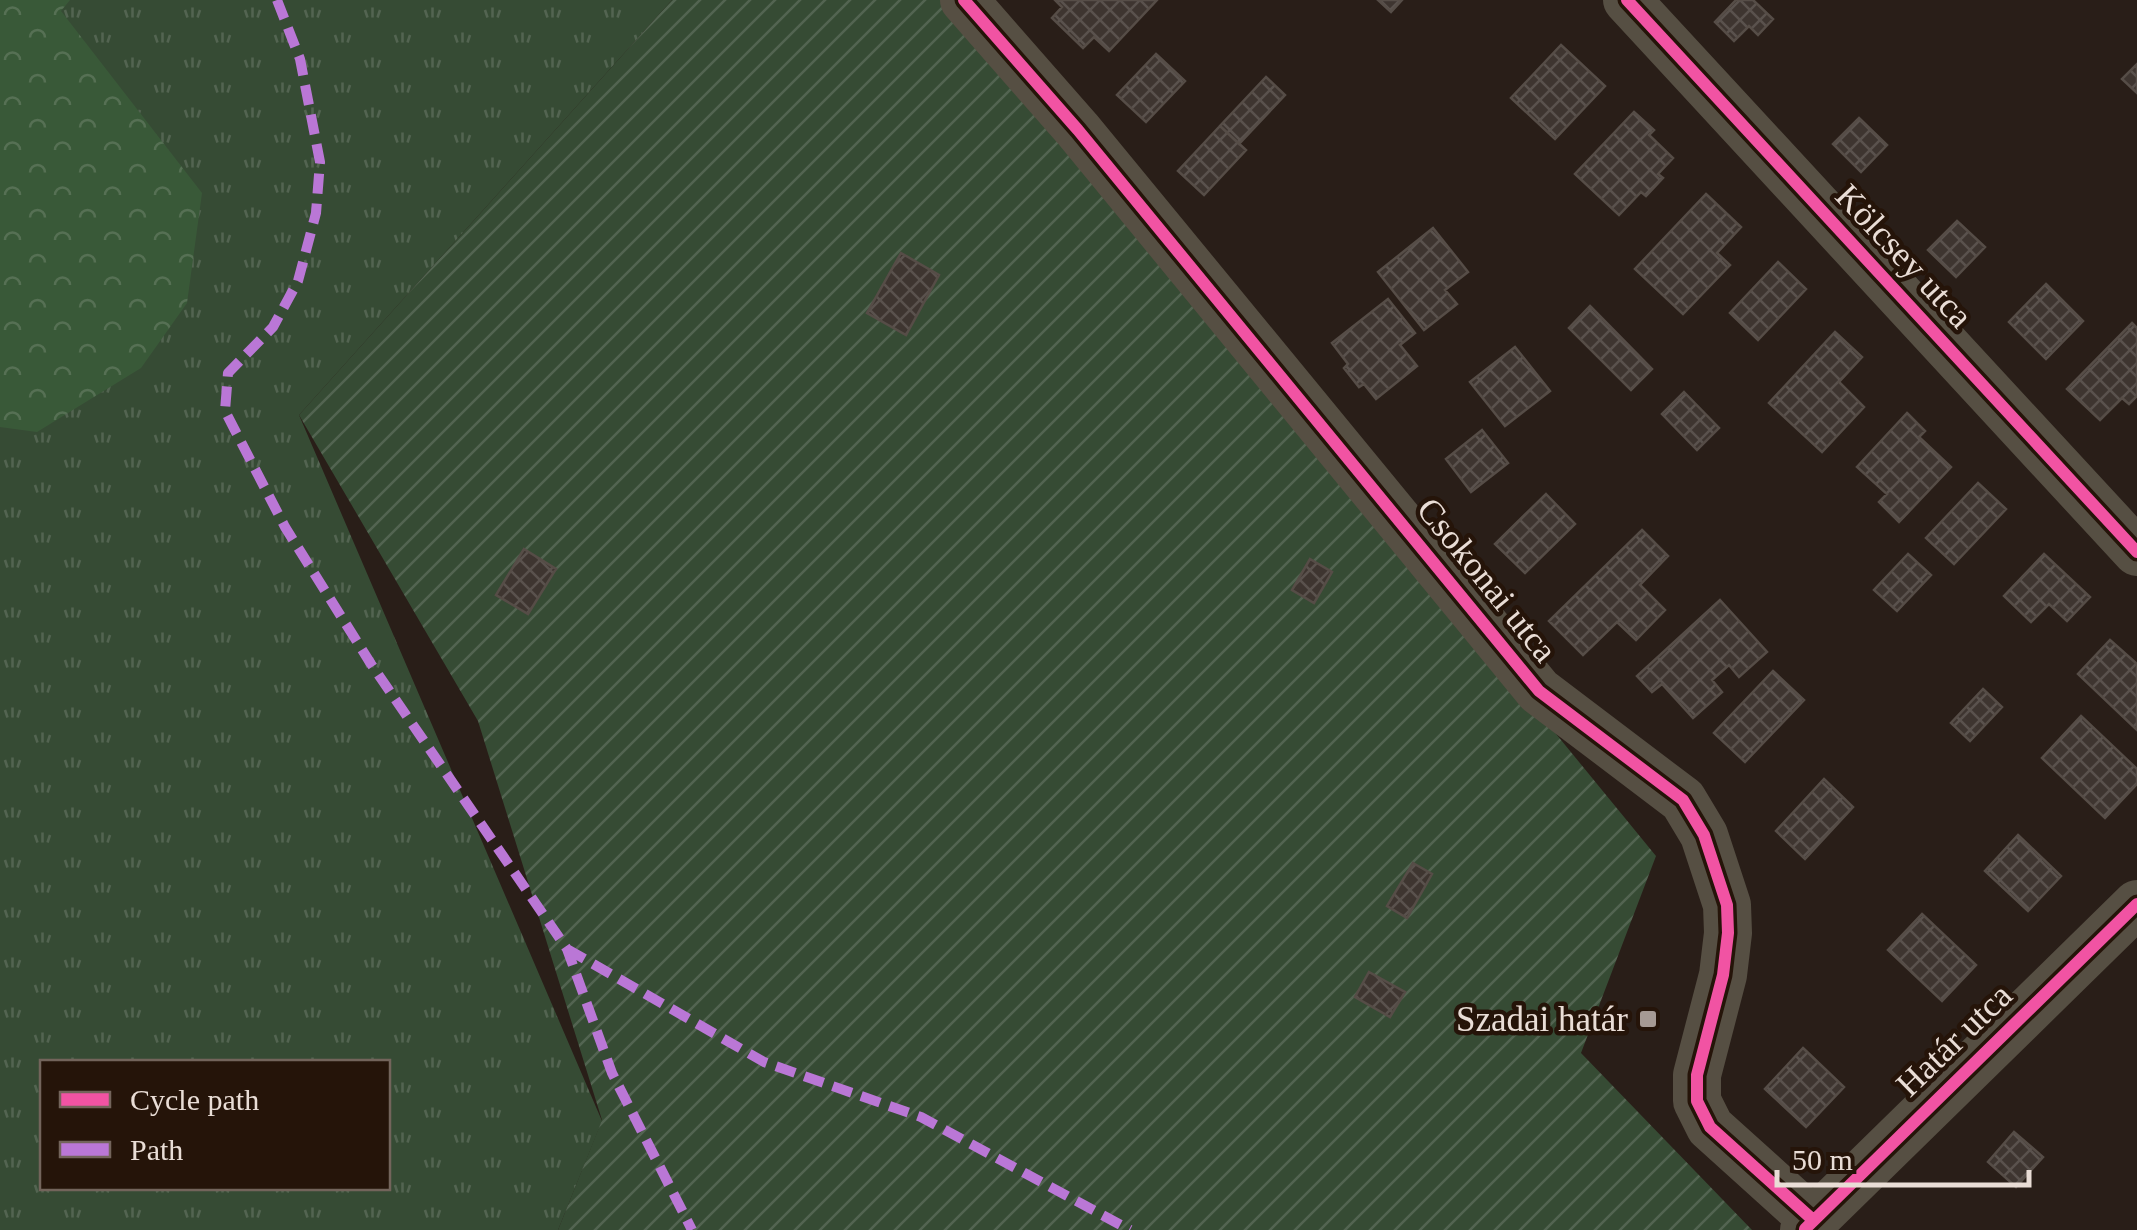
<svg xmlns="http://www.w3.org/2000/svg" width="2137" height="1230" font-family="Georgia,serif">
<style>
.grass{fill:url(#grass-tufts);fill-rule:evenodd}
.forest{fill:url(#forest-crowns)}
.garden{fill:url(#garden-furrows)}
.building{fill:url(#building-cross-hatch);stroke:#564d47;stroke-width:2.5}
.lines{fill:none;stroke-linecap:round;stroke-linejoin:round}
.minor{stroke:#564f43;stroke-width:48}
.quiet{stroke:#ba77d6;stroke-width:10;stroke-dasharray:20 10;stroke-linecap:butt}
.cycleway-casing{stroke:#251409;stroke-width:19}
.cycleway{stroke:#f153a3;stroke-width:12}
.poi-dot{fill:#a69a94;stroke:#251409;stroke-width:4}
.labels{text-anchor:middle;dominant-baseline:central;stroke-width:9;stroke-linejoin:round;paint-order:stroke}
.street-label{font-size:35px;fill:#e9ddd6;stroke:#251409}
.poi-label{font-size:35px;fill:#e9ddd6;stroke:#251409;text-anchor:end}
</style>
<defs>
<pattern id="grass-tufts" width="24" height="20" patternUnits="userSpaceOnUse" patternTransform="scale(2.5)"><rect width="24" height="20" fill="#364b34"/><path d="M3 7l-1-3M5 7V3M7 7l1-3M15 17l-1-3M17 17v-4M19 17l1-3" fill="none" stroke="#536451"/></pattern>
<pattern id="forest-crowns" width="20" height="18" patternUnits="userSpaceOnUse" patternTransform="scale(2.5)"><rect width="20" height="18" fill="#395938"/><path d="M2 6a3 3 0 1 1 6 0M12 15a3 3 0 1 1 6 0" fill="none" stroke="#567054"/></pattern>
<pattern id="garden-furrows" width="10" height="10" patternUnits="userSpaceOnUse" patternTransform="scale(2.5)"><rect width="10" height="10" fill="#364b34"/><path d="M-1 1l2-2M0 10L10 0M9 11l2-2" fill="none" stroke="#536451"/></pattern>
<pattern id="building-cross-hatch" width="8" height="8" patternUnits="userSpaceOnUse" patternTransform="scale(2.5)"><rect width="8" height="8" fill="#3e3530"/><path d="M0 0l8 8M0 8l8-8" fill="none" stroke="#5a524d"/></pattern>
</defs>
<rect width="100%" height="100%" fill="#291e18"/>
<!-- grass -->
<path class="grass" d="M0 0H672L299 415 602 1121 558 1230H0ZM42 1062H388V1188H42Z"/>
<!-- forest -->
<path class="forest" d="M0 0H70L61 11 202 193 187 303 141 368 37 432 0 427Z"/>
<!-- garden -->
<path class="garden" d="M672 0H955L1656 856 1581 1053 1752 1230H558L602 1120 478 721 299 415Z"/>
<!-- building -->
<path class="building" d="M1055 0H1157L1109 51 1094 37 1083 48 1052 18 1062 7Z
M1378 0H1402L1391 12Z
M1736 0H1753L1773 19 1758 35 1749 26 1734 41 1715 22Z
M1561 45 1605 86 1555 139 1511 98Z
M1156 54 1185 81 1146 122 1117 95Z
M2137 64V93L2122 79Z
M1266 77 1285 95 1239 144 1220 126Z
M1634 112 1654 130 1649 135 1673 158 1658 174 1663 178 1646 196 1641 192 1619 215 1575 174Z
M1859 118 1887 145 1861 172 1833 144Z
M1220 126 1246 150 1204 195 1178 171Z
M1706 194 1741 227 1717 253 1730 265 1683 314 1635 269Z
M1957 221 1985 247 1956 277 1928 250Z
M1433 228 1468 272 1445 290 1457 304 1424 330 1378 272Z
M901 253 939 275 906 335 867 313Z
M1778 262 1806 289 1758 340 1730 313Z
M2046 284 2083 321 2046 359 2009 322Z
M1388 299 1415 333 1400 345 1417 366 1376 399 1364 384 1359 387 1344 368 1348 364 1332 343Z
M1590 306 1652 369 1631 390 1569 328Z
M2132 323 2137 328V396L2129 404 2122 398 2100 420 2067 389Z
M1835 332 1862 357 1839 382 1864 407 1822 452 1769 403Z
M1515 347 1550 391 1505 426 1470 382Z
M1684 392 1719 428 1697 450 1662 414Z
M1907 413 1925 431 1919 437 1951 467 1899 522 1879 502 1887 494 1857 467Z
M1482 430 1508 463 1471 492 1446 459Z
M1978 483 2006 509 1954 564 1926 538Z
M1546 494 1575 524 1525 573 1495 544Z
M1642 530 1668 556 1640 585 1665 610 1636 640 1617 622 1583 655 1549 621Z
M524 549 556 569 528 614 496 595Z
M1908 554 1931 575 1897 611 1874 590Z
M2044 554 2090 597 2067 621 2049 604 2031 622 2004 596Z
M1310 559 1332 572 1314 603 1292 590Z
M1720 600 1767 652 1739 677 1729 665 1712 680 1722 692 1693 718 1662 684 1652 692 1637 676Z
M2110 640 2137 664V730L2078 674Z
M1773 671 1804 700 1745 762 1714 733Z
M1983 689 2002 707 1970 741 1951 723Z
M2081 716 2137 769V784L2105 818 2042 758Z
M1824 779 1853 807 1805 859 1776 831Z
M2018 835 2061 876 2028 911 1985 871Z
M1413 863 1432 874 1407 918 1387 906Z
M1922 914 1976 965 1942 1001 1888 950Z
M1369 972 1405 992 1390 1017 1355 997Z
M1803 1048 1844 1087 1806 1127 1765 1089Z
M2014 1132 2043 1157 2016 1187 1988 1162Z"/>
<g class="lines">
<!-- minor -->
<path class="minor" d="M964 0 1078 130 1539 691 1683 800 1704 835 1727 905 1728 933 1723 975 1697 1075V1101L1710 1127 1812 1219
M1627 0 2137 552
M1804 1230 2137 904"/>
<!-- quiet -->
<path class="quiet" d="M277 0 300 59 320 162 316 213 298 281 273 327 228 373 225 411 285 527 371 664 567 949 612 1073 692 1230
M567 949 764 1062 921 1117 1130 1230"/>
<!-- cycleway casing -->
<g class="cycleway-casing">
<path id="cycleway" d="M964 0 1078 130 1539 691 1683 800 1704 835 1727 905 1728 933 1723 975 1697 1075V1101L1710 1127 1812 1219
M1627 0 2137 552
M1805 1229 2137 904"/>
</g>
<!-- cycleway -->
<use href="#cycleway" class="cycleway"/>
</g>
<!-- markers -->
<rect class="poi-dot" x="1638" y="1009" width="20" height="20" rx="5"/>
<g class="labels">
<!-- street labels -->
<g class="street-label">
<text transform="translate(1904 256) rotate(47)">Kölcsey utca</text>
<text transform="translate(1487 580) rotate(51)">Csokonai utca</text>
<text transform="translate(1954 1040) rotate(-44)">Határ utca</text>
</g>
<!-- poi labels -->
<g class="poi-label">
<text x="1628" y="1019">Szadai határ</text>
</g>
</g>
<!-- legend -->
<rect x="40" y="1060" width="350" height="130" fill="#251409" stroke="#73645b" stroke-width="2.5"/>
<rect x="60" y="1092" width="50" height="15" fill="#f153a3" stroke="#73645b" stroke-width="2.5"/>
<text x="130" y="1110" font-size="30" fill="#e9ddd6">Cycle path</text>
<rect x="60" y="1142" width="50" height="15" fill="#ba77d6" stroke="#73645b" stroke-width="2.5"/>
<text x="130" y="1160" font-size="30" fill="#e9ddd6">Path</text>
<!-- scale -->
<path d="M1777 1170v15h252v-15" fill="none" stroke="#e9ddd6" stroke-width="5"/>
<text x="1792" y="1170" font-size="30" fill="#e9ddd6" stroke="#251409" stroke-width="8" paint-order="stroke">50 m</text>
</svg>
